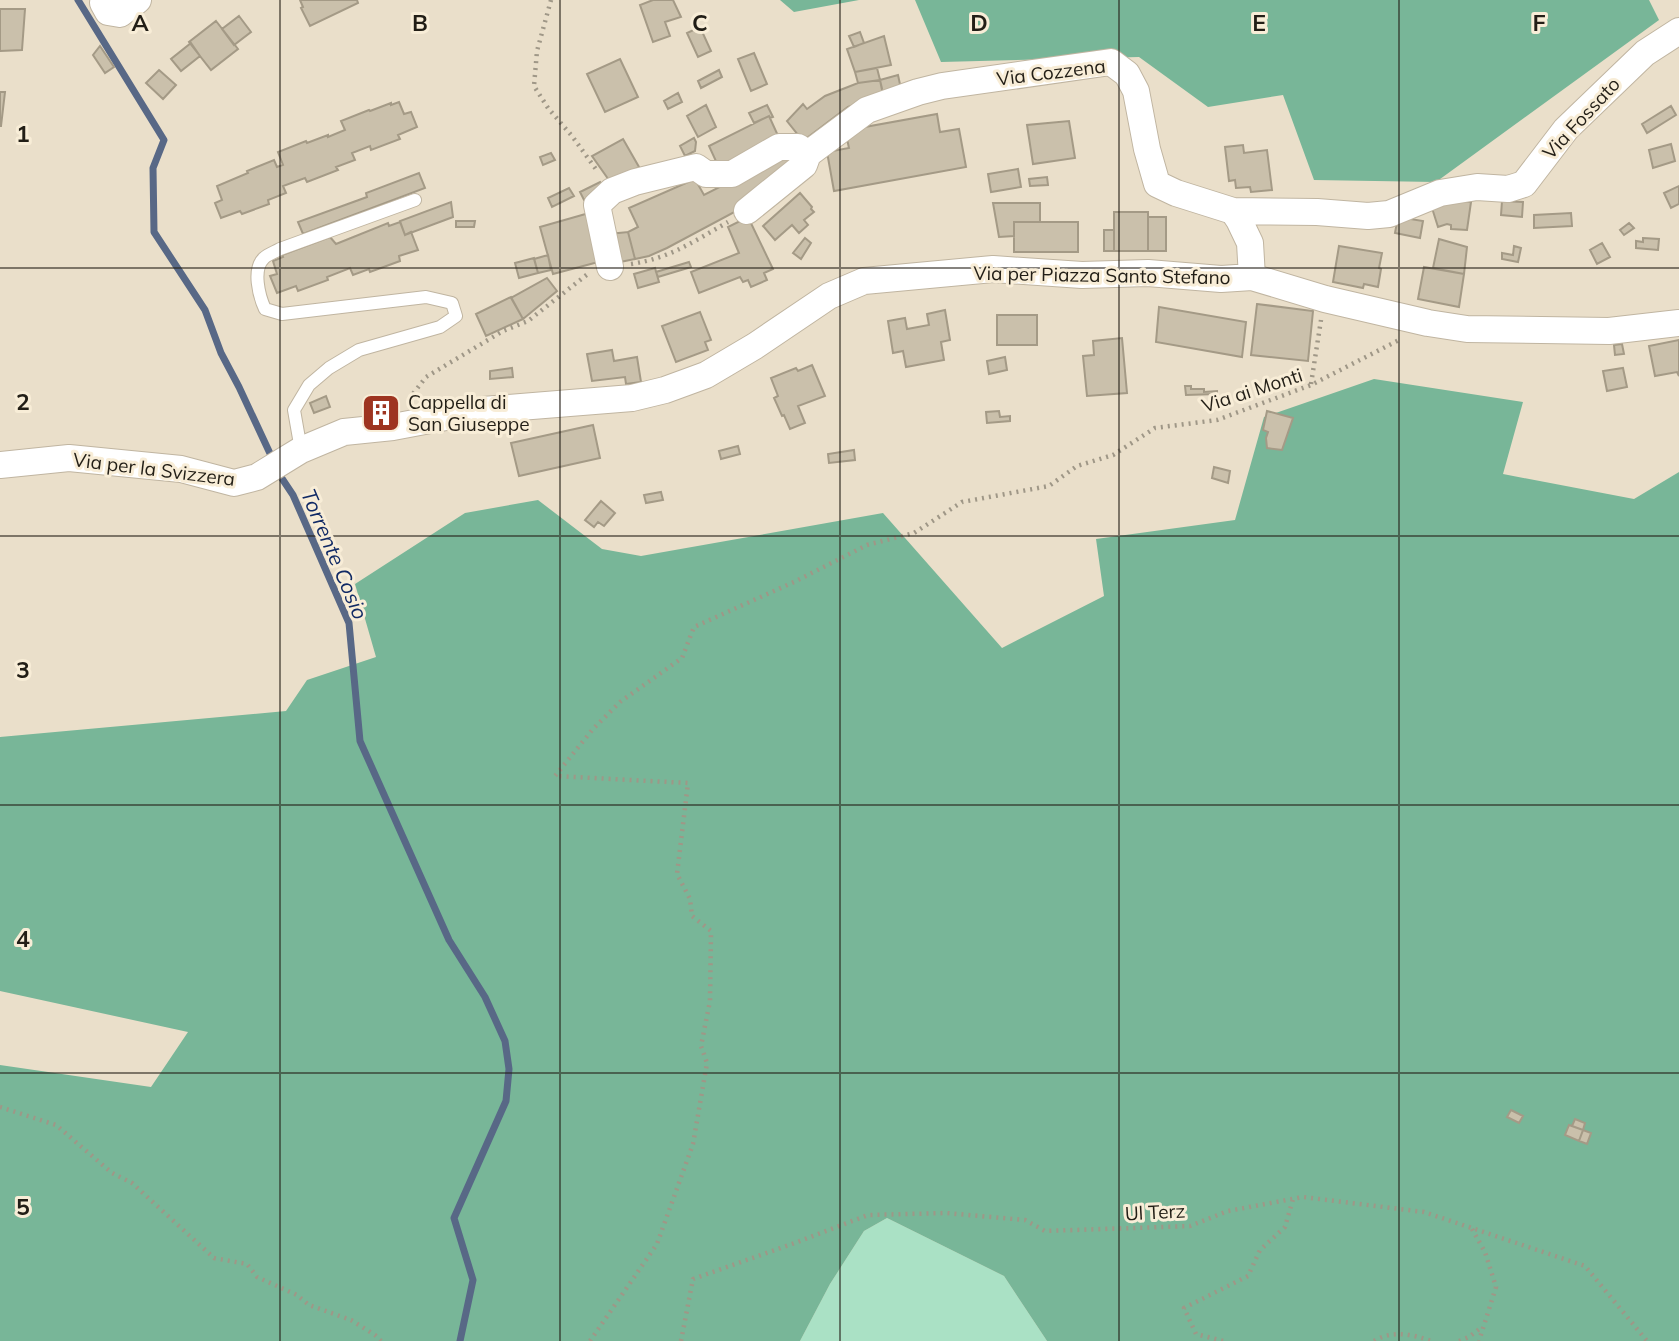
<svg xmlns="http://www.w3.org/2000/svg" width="1679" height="1341" font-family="Mulish,sans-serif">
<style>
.green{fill:#aae1c5}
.forest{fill:#78b698}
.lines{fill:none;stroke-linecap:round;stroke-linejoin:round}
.stream{stroke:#586886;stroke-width:7}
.building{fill:#cac0ab;stroke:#a49a86;stroke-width:2}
.lane-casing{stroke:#c0b5a1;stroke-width:14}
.street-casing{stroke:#c0b5a1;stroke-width:28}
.path{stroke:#9f9787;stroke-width:4.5;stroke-dasharray:2 5;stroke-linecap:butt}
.lane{stroke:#fff;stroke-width:12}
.street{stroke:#fff;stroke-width:26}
.grid{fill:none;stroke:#221e16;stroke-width:2;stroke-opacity:0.55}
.labels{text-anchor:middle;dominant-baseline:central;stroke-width:6;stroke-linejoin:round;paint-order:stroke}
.street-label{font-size:19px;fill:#221e16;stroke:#f8edd7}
.poi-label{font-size:19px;fill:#221e16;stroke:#f8edd7;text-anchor:start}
.water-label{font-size:21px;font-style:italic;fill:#112a65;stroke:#f8edd7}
.grid-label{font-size:23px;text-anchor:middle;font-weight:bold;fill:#221e16;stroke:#f8edd7;stroke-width:6;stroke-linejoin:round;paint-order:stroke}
</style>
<rect width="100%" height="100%" fill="#eadfca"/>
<!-- green -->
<path class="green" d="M887 1218 1004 1276 1047 1341H800L830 1284 864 1231Z"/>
<!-- forest -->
<path class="forest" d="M780 0H859L794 12Z
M915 0H1649L1659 20 1436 182 1314 180 1283 95 1208 107 1139 57 941 62Z
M1374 379 1523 402 1503 474 1634 499 1679 472V1341H1047L1004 1276 887 1218 864 1231 830 1284 800 1341H0V1065L151 1087 188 1032 0 991V737L286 711 307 680 376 657 355 584 465 513 538 500 602 549 641 556 883 513 1002 648 1104 596 1096 539 1235 520 1264 417Z"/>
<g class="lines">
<!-- stream -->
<path class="stream" d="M78 0 164 140 153 168 154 232 205 310 221 353 239 387 281 477 293 495 349 623 360 741 449 940 485 997 505 1041 509 1069 506 1101 454 1218 473 1280 460 1341"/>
</g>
<!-- building -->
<path class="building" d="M300 0H357L358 3 310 26 301 8 303 7Z
M653 0H673L681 17 665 22 670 36 653 42 640 5Z
M0 9H25L22 50 0 51Z
M239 16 251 32 234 45 222 29Z
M216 21 238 49 211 70 189 42Z
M700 27 711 51 698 57 687 33Z
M860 32 864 43 854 47 849 36Z
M884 36 891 65 855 72 847 49Z
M191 43 200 56 181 71 171 59Z
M100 46 114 67 105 73 93 55Z
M754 53 767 84 751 91 738 59Z
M620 59 638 97 605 112 587 74Z
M877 68 880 80 858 83 855 72Z
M159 70 176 85 163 99 146 83Z
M719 70 722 77 701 88 698 81Z
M898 75 901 89 883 93 880 80Z
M880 80 883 95 848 107 803 141 787 121 803 104 807 109 825 96 858 83Z
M0 92H5L1 126H0Z
M678 93 682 102 668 109 664 101Z
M399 102 404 114 411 112 417 127 398 135 400 139 371 150 370 146 352 153 355 160 336 167 338 170 307 182 305 178 283 186 286 193 268 200 269 204 242 214 240 211 221 218 215 203 222 200 217 186 248 173 247 171 274 160 277 167 283 165 278 152 306 141 307 143 328 135V137L345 130 341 121 369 110 370 111 391 103V105Z
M706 105 716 127 698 137 687 116Z
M767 105 773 117 770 118 769 116 754 123 749 113Z
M1671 106 1676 115 1647 133 1642 124Z
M937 114 940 132 959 129 966 167 834 191 827 152 849 148 847 139 854 129Z
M769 116 780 140 720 170 709 146Z
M1069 121 1075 158 1033 164 1027 125Z
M694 138 696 142 695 151 685 156 680 146Z
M623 139 639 167 611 183 592 156Z
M1671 144 1675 161 1653 168 1649 150Z
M1243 145 1244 153 1267 150 1272 190 1251 192 1250 187 1236 188 1235 180 1229 181 1225 147Z
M791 151 797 160 757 200 667 248 649 256 635 259 628 232 638 227 629 208 695 179 704 195Z
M551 153 555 160 543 165 540 157Z
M1018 169 1021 187 991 192 988 174Z
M419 173 425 188 303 234 298 222 367 197 366 193Z
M1047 177 1048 185 1030 186 1029 179Z
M600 182 604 190 584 200 580 192Z
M1679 186V204L1671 208 1664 193Z
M569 188 574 196 552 207 548 198Z
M800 193 812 207 811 209 814 212 804 220 808 225 799 233 792 225 775 240 763 226Z
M1455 200 1471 202 1467 230 1451 229V225L1447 224 1438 227 1432 208Z
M1502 201 1523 202 1522 217 1501 215Z
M451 202 453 217 405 235 400 221Z
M993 203H1040V222H1014V236L999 237Z
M1114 212H1148V251H1114Z
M589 213 602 261 553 274 540 227Z
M1571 213 1572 226 1534 228V215Z
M748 217 773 269 764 273 767 280 751 287 748 280 743 282 740 277 699 293 691 272 739 253 728 227Z
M1148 217H1166V251H1148Z
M1398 217 1423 221 1420 238 1395 233Z
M456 221H475L474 227H456Z
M400 222 405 235 411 232 418 250 399 256 400 261 370 272 369 269 353 275 350 268 327 277 328 280 298 291 296 286 277 293 270 276 277 274 273 261 283 257 282 255 330 237 336 244 388 223 389 226Z
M1014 222H1078V252H1014Z
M1629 223 1634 228 1624 235 1620 230Z
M1104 230H1114V251H1104Z
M628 232 635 259 615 263 609 234Z
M805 238 811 243 801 259 793 253Z
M1643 238 1659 239 1658 250 1636 248V241L1643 242Z
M1439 239 1467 247 1464 274 1433 268Z
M1602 243 1610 257 1597 264 1590 250Z
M1339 246 1382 253 1379 268 1381 269 1378 287 1364 284 1363 288 1333 282Z
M1514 246 1521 248 1518 262 1502 259V253L1513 255Z
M548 255 551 270 538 273 534 259Z
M534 258 538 273 519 278 515 263Z
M689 262 691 267 658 277 656 272Z
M1424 267 1464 274 1459 307 1418 299Z
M655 268 659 282 638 288 634 274Z
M547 278 557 291 523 319 511 298Z
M511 297 523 319 486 336 476 314Z
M1257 304 1313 311 1308 361 1251 355Z
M1159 307 1246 322 1242 357 1156 342Z
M945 310 950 340 941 342 944 360 906 367 903 351 893 353 888 321 905 318 907 329 929 325 927 314Z
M700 312 711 340 705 342 708 350 676 362 662 326Z
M997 315H1037V345H997Z
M1122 338 1127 393 1087 396 1083 356 1094 355 1093 341Z
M1679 340V376L1677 372 1655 376 1649 346Z
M1622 344 1624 354 1615 355 1614 345Z
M612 350 614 361 637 357 641 382 626 384 625 377 592 381 587 354Z
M1005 357 1007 370 989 374 987 361Z
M812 365 825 396 798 406 805 423 790 429 784 415 782 416 774 398 778 396 771 378 796 368 798 371Z
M512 368 513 377 490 379V371Z
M1623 368 1627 387 1607 391 1603 371Z
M1185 386H1191V389H1204V392L1217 391V394L1186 395Z
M326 396 330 407 314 413 310 403Z
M384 404 389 418 378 422 373 408Z
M999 411 1000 417 1010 416V421L987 423 986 412Z
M1267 411 1293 418 1282 450 1267 448 1266 438 1268 432 1263 430Z
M593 425 600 458 519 476 511 443Z
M738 446 740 454 721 459 719 451Z
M854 450 855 460 829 463 828 454Z
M1214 467 1230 471 1228 483 1212 478Z
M661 492 663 500 646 503 644 495Z
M601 501 615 513 604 526 598 522 594 527 585 520Z
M1511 1110 1523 1116 1519 1123 1507 1117Z
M1575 1119 1585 1123 1583 1130 1572 1126Z
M1569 1125 1583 1130 1579 1141 1565 1135Z
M1583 1130 1591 1133 1587 1144 1579 1141Z"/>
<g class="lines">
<!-- lane casing -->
<g class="lane-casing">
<path id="lane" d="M301 450 294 410 309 385 329 368 359 350 440 327 456 316 452 303 426 297 282 314 265 309C259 296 252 269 264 258 268 254 275 252 280 249L415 200"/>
</g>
<!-- street casing -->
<g class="street-casing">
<path id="street" d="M106 0 103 3 108 12 120 14 138 0
M808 154 867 110 918 92 942 86 1111 62 1127 74 1136 91 1147 149 1157 184 1176 193 1233 211 1239 220 1250 243 1252 277
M747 211 804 165 808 154
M1233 211 1317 212 1368 216 1389 214 1440 193 1477 187 1508 189 1524 184 1566 129 1645 53 1679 31
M610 267 597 205 612 191 635 182 696 167 706 174H732L779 147H798L808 154
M0 465 69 458 181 469 234 483 257 477 301 450 344 432 393 427 483 410 632 398 665 390 706 375 755 346 829 296 864 281 993 269 1082 275 1148 273 1221 279 1252 277 1325 299 1428 323 1467 329 1609 331 1679 323"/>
</g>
<!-- path -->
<path class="path" d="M551 0 537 51 534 86 548 108 572 136 598 172
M631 264C671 258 694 241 728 222
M1311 384 1321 320
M409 399 426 377 503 331 528 321 589 273
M0 1107 56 1125 112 1173 132 1183 214 1258 247 1264 257 1277 297 1295 309 1305 351 1320 375 1335 381 1341
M1472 1229 1485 1252 1496 1287 1479 1341
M590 1341 657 1244 693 1144 707 1063 701 1046 710 1001 711 931 692 916 690 899 677 874 688 783 555 776 593 729 620 702 682 658 694 627 794 582 867 545 914 533 962 502 1049 486 1077 466 1113 455 1155 428 1217 420 1311 385 1399 340
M681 1341 693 1279 792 1244 868 1215 946 1213 1025 1220 1045 1231 1190 1226 1228 1211 1303 1197 1424 1212 1585 1266 1647 1341
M1223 1341 1196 1334 1184 1308 1248 1276 1260 1250 1285 1227 1293 1199
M1374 1341C1392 1330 1412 1334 1431 1341
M1459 1341 1469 1337 1482 1327"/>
<!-- lane -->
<use href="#lane" class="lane"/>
<!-- street -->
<use href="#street" class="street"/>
</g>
<!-- grid -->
<path class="grid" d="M280 0V1341M560 0V1341M840 0V1341M1119 0V1341M1399 0V1341M0 268H1679M0 536H1679M0 805H1679M0 1073H1679"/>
<!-- icons -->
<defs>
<g id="building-square" transform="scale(2.0125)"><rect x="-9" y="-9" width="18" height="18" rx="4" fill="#9e3420" stroke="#f8edd7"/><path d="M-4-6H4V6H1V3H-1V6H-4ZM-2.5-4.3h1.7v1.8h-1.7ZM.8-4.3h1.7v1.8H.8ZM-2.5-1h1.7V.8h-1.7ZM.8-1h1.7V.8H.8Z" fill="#fff"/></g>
</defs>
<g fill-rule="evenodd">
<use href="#building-square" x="381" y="413"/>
</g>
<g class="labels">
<!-- street labels -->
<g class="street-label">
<text transform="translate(1051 72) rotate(-7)">Via Cozzena</text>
<text transform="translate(1581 118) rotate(-47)">Via Fossato</text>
<text transform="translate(1102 275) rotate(1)">Via per Piazza Santo Stefano</text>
<text transform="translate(1252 390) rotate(-18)">Via ai Monti</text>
<text transform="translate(154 469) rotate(7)">Via per la Svizzera</text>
<text transform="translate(1155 1212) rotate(-3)">Ul Terz</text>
</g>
<!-- poi labels -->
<g class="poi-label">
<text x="408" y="402">Cappella di<tspan x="408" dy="22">San Giuseppe</tspan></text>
</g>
<!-- water labels -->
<g class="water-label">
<text transform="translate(335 554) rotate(67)">Torrente Cosio</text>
</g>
</g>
<g class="grid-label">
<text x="140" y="31">A</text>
<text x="420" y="31">B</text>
<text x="700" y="31">C</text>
<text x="979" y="31">D</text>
<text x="1259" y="31">E</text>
<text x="1539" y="31">F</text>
<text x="23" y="142">1</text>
<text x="23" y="410">2</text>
<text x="23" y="678">3</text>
<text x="23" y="947">4</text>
<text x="23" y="1215">5</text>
</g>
</svg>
